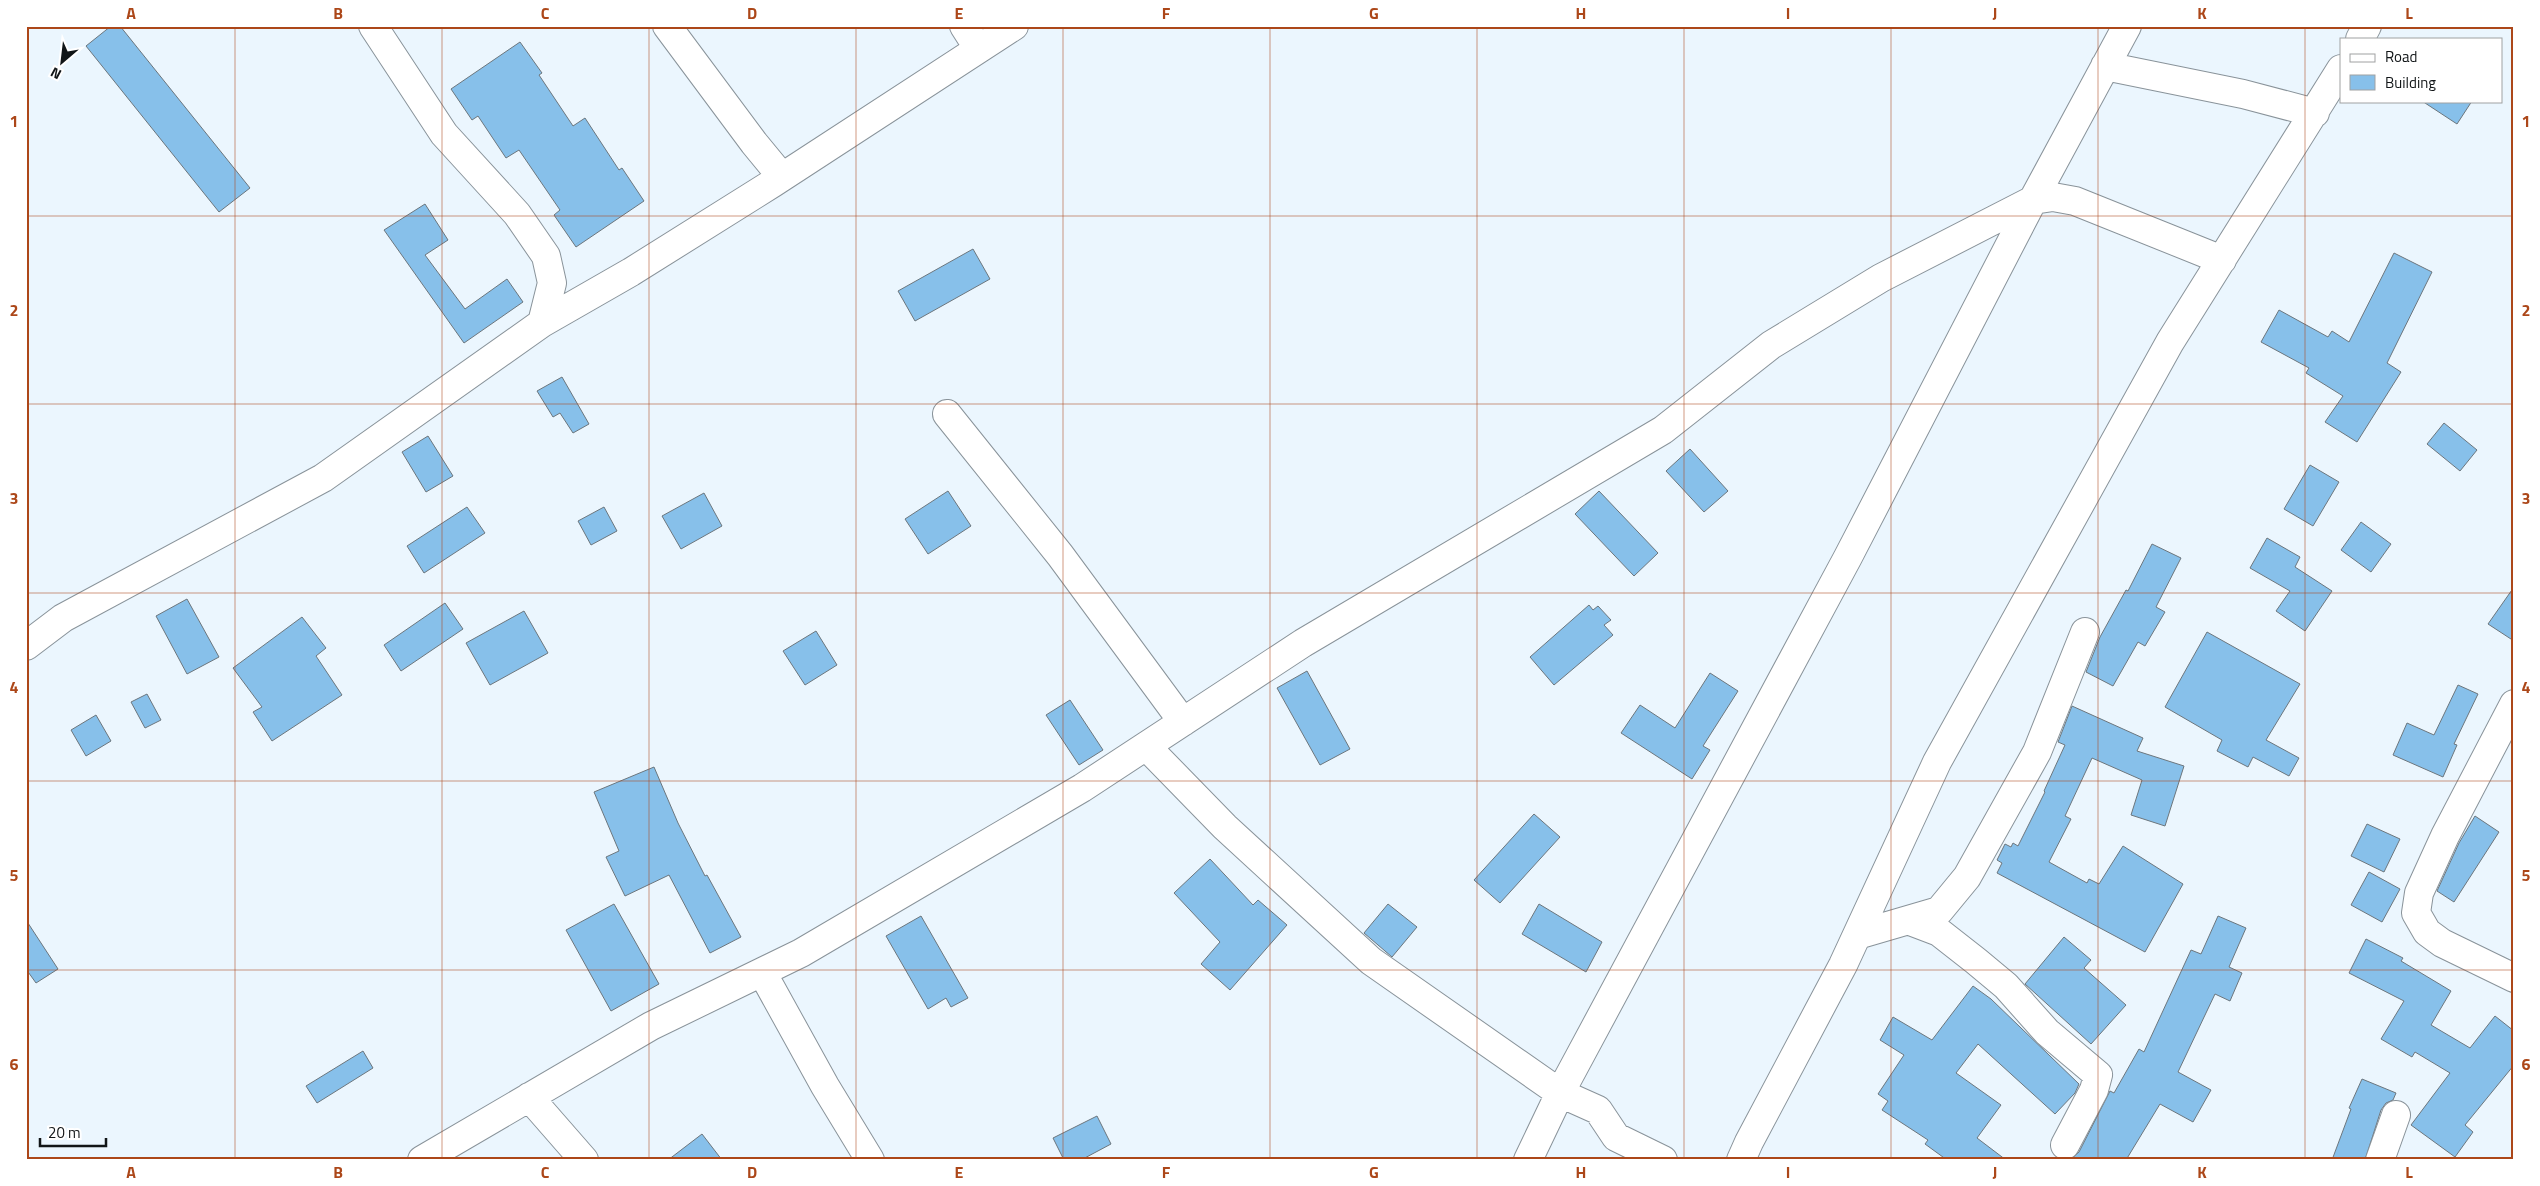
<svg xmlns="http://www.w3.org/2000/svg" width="2540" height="1186" font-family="'Titillium Web',sans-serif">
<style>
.building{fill:#87c0ea;stroke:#6c767d}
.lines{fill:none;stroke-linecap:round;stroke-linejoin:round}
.minor-casing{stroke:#89939a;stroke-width:30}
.minor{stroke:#fff;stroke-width:28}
.grid{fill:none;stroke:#ac4719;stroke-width:1;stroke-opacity:0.55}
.neatline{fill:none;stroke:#ac4719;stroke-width:2}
.grid-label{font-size:16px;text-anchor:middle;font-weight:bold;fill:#ac4719}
</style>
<rect width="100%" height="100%" fill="#ebf6fe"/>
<!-- building -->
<path class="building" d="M111 26H120L250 188 219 212 86 46Z
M520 42 542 73 539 75 573 126 585 118 619 170 622 168 644 201 576 247 554 215 560 210 519 150 506 158 478 116 472 120 451 89Z
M2422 101H2472L2457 124Z
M425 204 448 240 425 255 465 309 507 279 523 302 464 343 384 230Z
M973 249 990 279 915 321 898 291Z
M2394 253 2432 272 2387 363 2401 372 2357 442 2325 422 2343 396 2306 373 2309 368 2261 342 2279 310 2328 337 2332 331 2349 342Z
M562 377 589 424 573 433 560 413 553 417 537 391Z
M2444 423 2477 450 2460 471 2427 444Z
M428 436 453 476 426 492 402 452Z
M1690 449 1728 491 1704 512 1666 471Z
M2310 465 2339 482 2313 526 2284 509Z
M948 491 971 526 928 554 905 519Z
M1599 491 1658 553 1634 576 1575 514Z
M704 493 722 526 681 549 662 516Z
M467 507 485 533 424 573 407 546Z
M604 507 617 531 591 545 578 521Z
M2361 522 2391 544 2371 572 2341 550Z
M2267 538 2300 557 2295 567 2332 591 2305 631 2276 611 2290 591 2250 568Z
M2152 544 2181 558 2156 607 2165 612 2145 646 2138 642 2113 686 2086 672 2100 637 2126 590 2128 591Z
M2514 587V641L2488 624Z
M187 599 219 657 187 674 156 616Z
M445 603 463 629 401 671 384 645Z
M1589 605 1593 610 1598 606 1611 620 1604 625 1613 635 1554 685 1530 657Z
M524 611 548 653 490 685 466 643Z
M302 617 326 648 316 656 342 695 272 741 253 712 262 707 233 668Z
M816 631 837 665 805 685 783 651Z
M2207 632 2300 684 2266 740 2299 758 2289 776 2253 757 2248 767 2217 751 2222 740 2165 707Z
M1307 671 1350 749 1320 765 1277 688Z
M1710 673 1738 691 1703 746 1710 750 1692 779 1621 733 1640 705 1675 728Z
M2458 685 2478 694 2454 744 2457 745 2443 777 2393 755 2407 723 2434 735Z
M147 694 161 720 145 728 131 702Z
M1070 700 1103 750 1079 765 1046 715Z
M2072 706 2143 738 2137 751 2184 766 2165 826 2131 815 2142 780 2092 758 2065 816 2071 819 2049 862 2087 883 2089 879 2099 884 2123 846 2183 884 2145 952 1997 873 2002 863 1997 860 2005 844 2011 847 2013 843 2018 846 2045 792 2044 791 2065 745 2058 742Z
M96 715 111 741 86 756 71 730Z
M654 767 678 823 705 876 707 875 741 937 710 953 669 875 625 896 606 857 619 851 594 792Z
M1534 814 1560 837 1500 903 1474 880Z
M2475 816 2499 832 2454 902 2437 891 2459 843Z
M2367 824 2400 839 2384 872 2351 856Z
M1210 859 1253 905 1258 900 1287 925 1230 990 1201 964 1220 942 1174 893Z
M2369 872 2400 889 2382 922 2351 905Z
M614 904 659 984 611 1011 566 930Z
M1388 904 1417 927 1392 957 1364 933Z
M1539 904 1602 942 1586 972 1522 934Z
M921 916 968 998 951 1007 946 998 928 1009 886 936Z
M2218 916 2246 928 2229 967 2242 973 2230 1001 2215 994 2178 1072 2211 1090 2193 1122 2160 1104 2126 1160H2070L2079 1152 2110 1091 2114 1093 2139 1049 2144 1052 2191 950 2201 954Z
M26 920 58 969 36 983 26 969Z
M2064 937 2091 960 2084 968 2126 1005 2091 1044 2025 984Z
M2366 939 2403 958 2401 961 2451 991 2431 1025 2470 1048 2495 1016 2514 1031V1065L2465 1125 2473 1132 2455 1157 2411 1125 2450 1073 2415 1052 2412 1057 2381 1039 2404 1001 2349 973Z
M1973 986 1991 999 2079 1084 2075 1093 2055 1114 1978 1044 1956 1073 2001 1105 1977 1138 2006 1160H1947L1925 1144 1928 1140 1882 1110 1888 1101 1878 1094 1904 1055 1880 1040 1893 1017 1932 1040Z
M363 1051 373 1068 317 1103 306 1086Z
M2362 1079 2396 1093 2393 1100 2386 1103 2381 1110 2365 1160H2332L2351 1109 2349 1108Z
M1097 1116 1111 1144 1081 1160H1064L1053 1138Z
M702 1134 722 1160H668Z"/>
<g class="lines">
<!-- minor casing -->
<g class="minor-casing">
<path id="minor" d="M373 26 444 134 517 214 546 256 552 283 542 323
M667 26 754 143 782 177
M964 26 978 48
M2360 39 2367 26
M2105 66 2243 94 2315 113
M947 414 1060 555 1183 722
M26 646 63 618 323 478 542 323 631 272 773 183 1014 26
M2514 704 2445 836 2419 893 2416 913 2427 932 2442 943 2514 978
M1146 746 1225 827 1371 961 1560 1093 1598 1110 1616 1137 1663 1160
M1910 921 1939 932 1976 961 2006 986 2047 1032 2098 1075 2094 1090 2065 1145
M1857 935 1939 911 1967 877 2037 752 2085 632
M762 972 825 1086 870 1160
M529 1097 584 1160
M422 1160 651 1026 801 953 1082 788 1303 643 1663 430 1771 345 1881 278 2033 200 2053 197 2075 201 2222 260
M1528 1160 1560 1093 1848 557 2033 200 2127 26
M1741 1160 1749 1142 1843 965 1937 762 2170 342 2341 69
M2380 1160 2396 1115"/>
</g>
<!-- minor -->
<use href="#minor" class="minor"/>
</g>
<!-- grid -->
<path class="grid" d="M235 26V1160M442 26V1160M649 26V1160M856 26V1160M1063 26V1160M1270 26V1160M1477 26V1160M1684 26V1160M1891 26V1160M2098 26V1160M2305 26V1160M26 216H2514M26 404H2514M26 593H2514M26 781H2514M26 970H2514"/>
<!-- border -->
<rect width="2540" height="1186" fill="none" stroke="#ffffff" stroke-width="55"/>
<!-- legend -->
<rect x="2340" y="38" width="162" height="65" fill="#ffffff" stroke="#a0a1a2"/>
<rect x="2350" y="54" width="25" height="8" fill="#ffffff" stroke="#a0a1a2"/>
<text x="2385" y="62" font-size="15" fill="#111517">Road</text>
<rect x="2350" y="75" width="25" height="15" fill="#87c0ea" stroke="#a0a1a2"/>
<text x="2385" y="88" font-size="15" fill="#111517">Building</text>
<!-- north arrow -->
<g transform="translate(62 62) rotate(208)" stroke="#ffffff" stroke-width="4" paint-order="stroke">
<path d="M0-4L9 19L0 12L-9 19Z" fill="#111517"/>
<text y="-8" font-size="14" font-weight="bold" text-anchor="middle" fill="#111517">N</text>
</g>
<!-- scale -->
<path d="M40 1138v8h66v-8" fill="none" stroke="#111517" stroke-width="2.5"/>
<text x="48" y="1138" font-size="15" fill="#111517" stroke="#ffffff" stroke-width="4" paint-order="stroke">20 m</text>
<rect x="28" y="28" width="2484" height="1130" class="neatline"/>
<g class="grid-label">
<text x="131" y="19">A</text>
<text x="338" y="19">B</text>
<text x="545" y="19">C</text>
<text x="752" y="19">D</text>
<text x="959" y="19">E</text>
<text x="1166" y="19">F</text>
<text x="1374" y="19">G</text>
<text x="1581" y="19">H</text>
<text x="1788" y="19">I</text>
<text x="1995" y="19">J</text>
<text x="2202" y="19">K</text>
<text x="2409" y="19">L</text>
<text x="14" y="127">1</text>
<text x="2526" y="127">1</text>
<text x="14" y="316">2</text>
<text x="2526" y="316">2</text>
<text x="14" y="504">3</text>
<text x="2526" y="504">3</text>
<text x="14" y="693">4</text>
<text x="2526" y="693">4</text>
<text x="14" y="881">5</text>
<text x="2526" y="881">5</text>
<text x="14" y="1070">6</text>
<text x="2526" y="1070">6</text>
<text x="131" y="1178">A</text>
<text x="338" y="1178">B</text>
<text x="545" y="1178">C</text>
<text x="752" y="1178">D</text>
<text x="959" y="1178">E</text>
<text x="1166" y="1178">F</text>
<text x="1374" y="1178">G</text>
<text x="1581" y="1178">H</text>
<text x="1788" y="1178">I</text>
<text x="1995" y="1178">J</text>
<text x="2202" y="1178">K</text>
<text x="2409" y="1178">L</text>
</g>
</svg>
